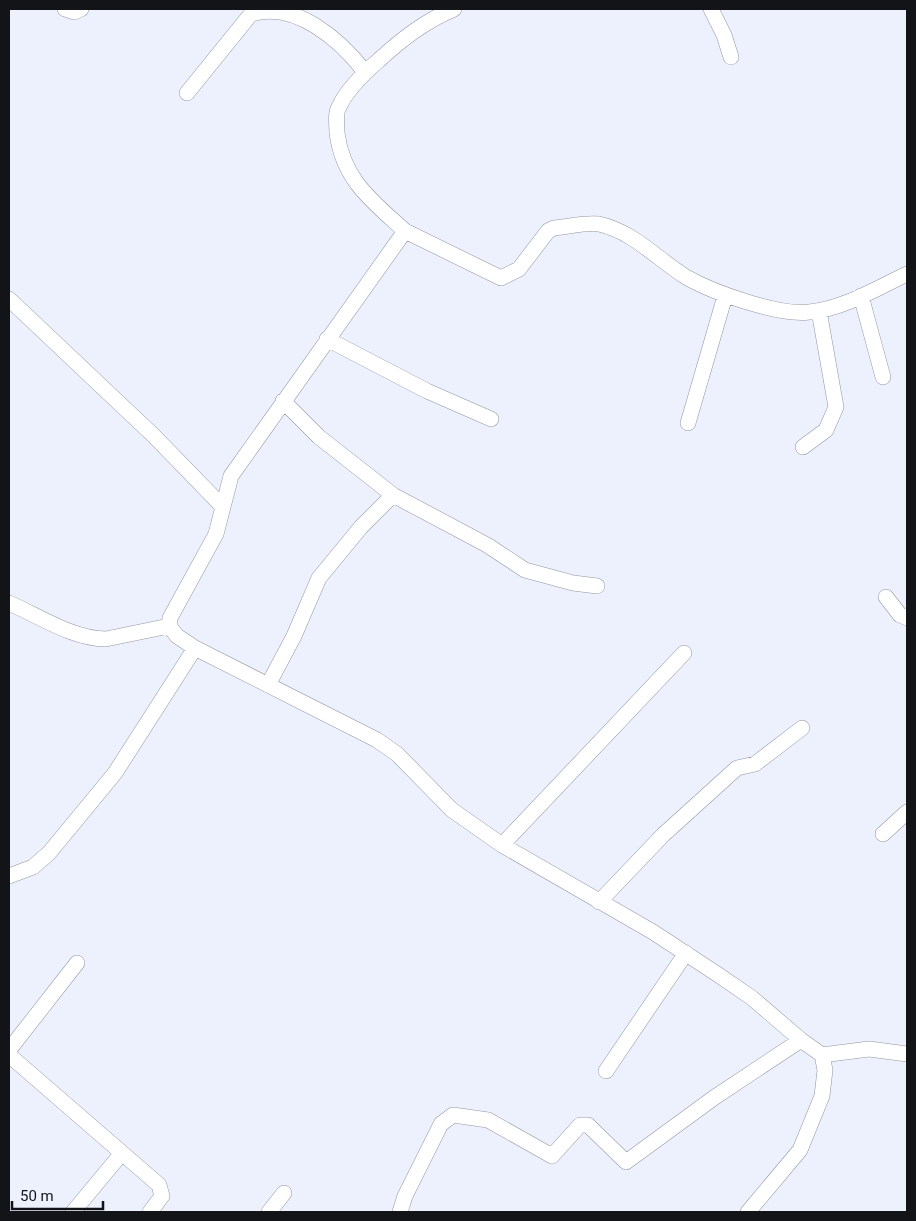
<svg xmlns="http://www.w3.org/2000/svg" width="916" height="1221" font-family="Roboto,sans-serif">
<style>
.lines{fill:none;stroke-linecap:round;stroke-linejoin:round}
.street-casing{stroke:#9396a2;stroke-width:16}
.street{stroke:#fff;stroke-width:15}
</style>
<rect width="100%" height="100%" fill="#edf1fd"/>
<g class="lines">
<!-- street casing -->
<g class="street-casing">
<path id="street" d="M65 9 74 12 81 9
M711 9 724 35 731 57
M187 93 251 14C296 0 341 41 365 72
M405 231 501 278 519 269 548 231 554 228C568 227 586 222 599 224 634 232 657 259 686 277 712 292 779 316 809 312 843 309 877 288 907 274
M861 296 883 377
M9 299 154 436 223 507
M327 339 427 391 491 419
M283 401 319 437 393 495
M688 423 725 296
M803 447 826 430 836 407 819 311
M886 597 900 615 907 618
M9 603C39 616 73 639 106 639L169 626
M195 648 177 636 169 626 170 618 216 534 231 476 405 231C372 201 343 180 337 133 337 126 335 113 339 107 347 89 364 73 379 60 402 39 425 21 454 9
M268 685 294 636 319 578 361 527 393 495 487 545 525 570 573 583 597 586
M883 834 907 812
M502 845 684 653
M9 876 33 867 49 853 115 773 195 648 377 740 397 754 452 810 502 845 653 932 717 974 752 998 801 1040 822 1055 869 1049 907 1054
M599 902 663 835 737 768 755 764 802 728
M9 1050 77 963
M9 1055 159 1185 162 1196 150 1212
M606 1071 686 953
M73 1212 122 1153
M269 1212 284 1193
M400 1212 405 1196 441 1124 453 1115 488 1120 552 1156 580 1125H588L626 1162 715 1097 801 1040
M748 1212 800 1150 822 1096 825 1070 822 1055"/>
</g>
<!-- street -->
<use href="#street" class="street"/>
</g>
<!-- border -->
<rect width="916" height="1221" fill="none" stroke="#121418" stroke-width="20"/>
<!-- scale -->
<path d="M12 1201v8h91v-8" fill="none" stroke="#121418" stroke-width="2.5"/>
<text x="20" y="1201" font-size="15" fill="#121418" stroke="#edf1fd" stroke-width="4" paint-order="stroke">50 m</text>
</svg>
